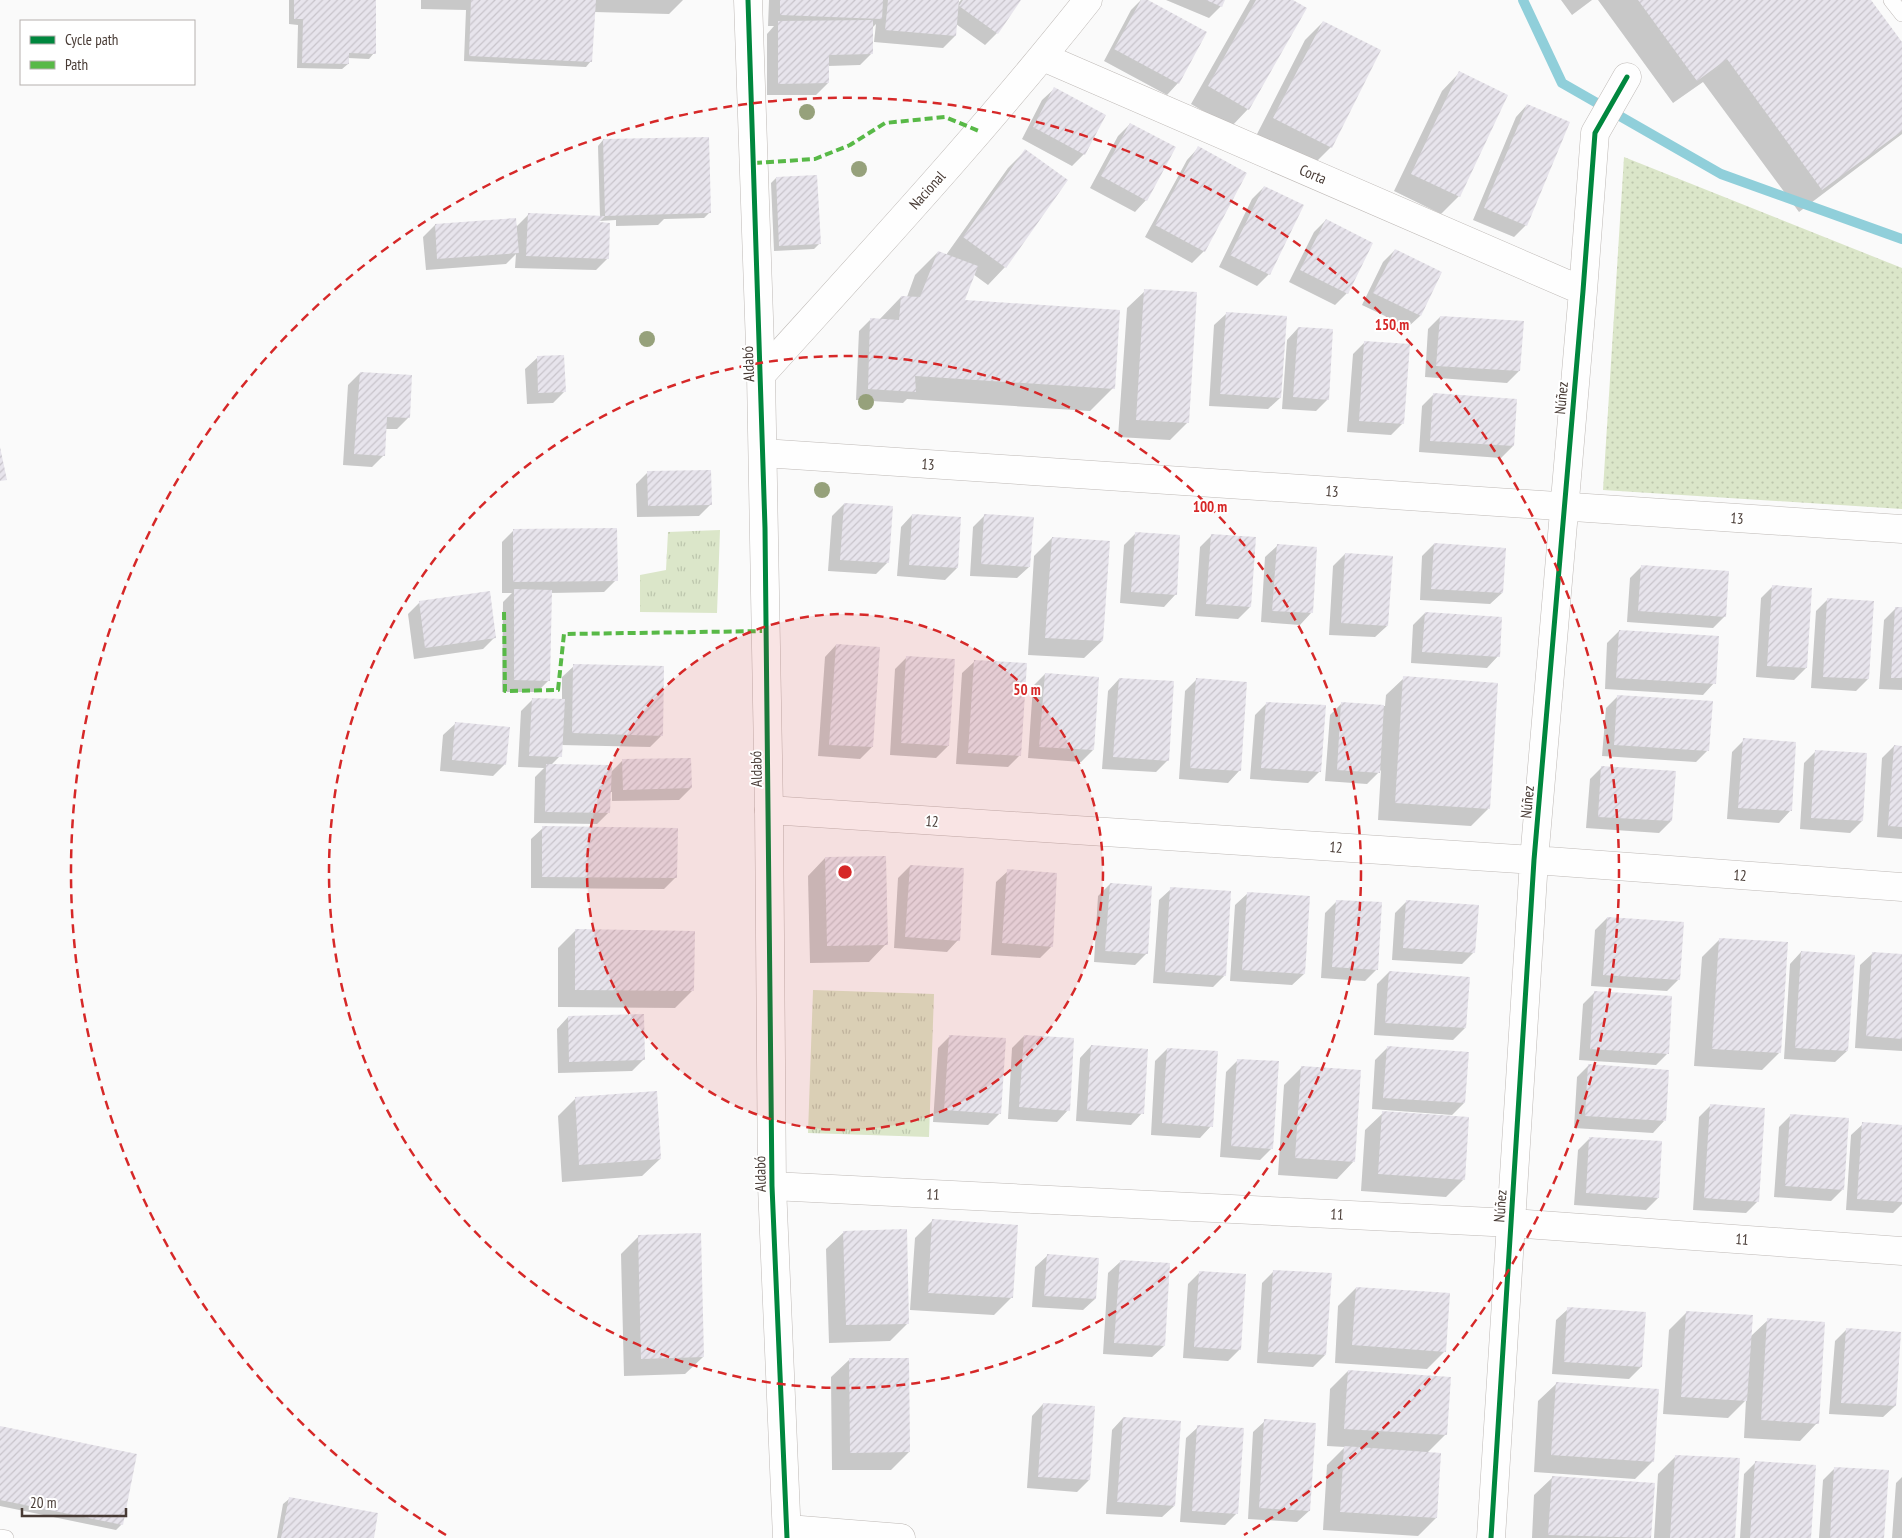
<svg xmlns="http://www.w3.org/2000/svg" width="1902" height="1538" font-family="'PT Sans Narrow',sans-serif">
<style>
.grass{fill:url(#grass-tufts)}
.park{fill:url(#park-dots)}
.shadow{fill:#0003}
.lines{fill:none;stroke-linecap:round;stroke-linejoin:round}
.stream{stroke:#90cfda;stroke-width:10}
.building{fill:url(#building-hatch)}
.lane-casing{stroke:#beb9b6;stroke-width:16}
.street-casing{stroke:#beb9b6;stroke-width:29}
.secondary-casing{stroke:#beb9b6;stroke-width:29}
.lane{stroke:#fefefe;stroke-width:15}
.street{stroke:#fefefe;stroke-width:28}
.secondary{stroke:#fefefe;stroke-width:28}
.quiet{stroke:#58b947;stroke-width:4;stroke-dasharray:8 4;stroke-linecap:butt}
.cycleway-casing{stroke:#fff;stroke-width:8}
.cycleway{stroke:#00873e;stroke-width:5}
.tree{fill:#96a17b}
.ring{fill:none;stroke:#d62828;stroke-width:2.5;stroke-dasharray:9 6}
.labels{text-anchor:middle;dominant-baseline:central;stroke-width:4;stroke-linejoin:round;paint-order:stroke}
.street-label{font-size:15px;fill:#473a34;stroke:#fff}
.centre{fill:#d62828;stroke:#fff;stroke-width:2.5}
.ring-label{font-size:15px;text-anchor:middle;font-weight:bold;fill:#d62828;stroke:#fff;stroke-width:4;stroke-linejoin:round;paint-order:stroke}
</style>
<defs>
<pattern id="grass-tufts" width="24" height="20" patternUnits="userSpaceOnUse" patternTransform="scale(1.25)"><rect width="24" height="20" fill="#dbe6c9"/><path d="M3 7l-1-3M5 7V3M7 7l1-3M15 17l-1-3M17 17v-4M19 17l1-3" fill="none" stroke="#bdc6ad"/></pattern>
<pattern id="park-dots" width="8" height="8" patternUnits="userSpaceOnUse" patternTransform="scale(1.25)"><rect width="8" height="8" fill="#dbe6c9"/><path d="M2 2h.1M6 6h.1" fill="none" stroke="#bdc6ad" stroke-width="1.8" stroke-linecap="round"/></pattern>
<pattern id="building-hatch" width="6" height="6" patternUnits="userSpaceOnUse" patternTransform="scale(1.25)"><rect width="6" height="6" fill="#e7e4ec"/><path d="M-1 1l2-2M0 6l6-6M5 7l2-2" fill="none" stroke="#c8c4cb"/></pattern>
</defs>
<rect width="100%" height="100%" fill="#fafafa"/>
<!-- grass -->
<path class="grass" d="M720 530 717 613 640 612V575L666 570 668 532Z
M813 990 934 994 929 1137 808 1133Z"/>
<!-- park -->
<path class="park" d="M1624 157 1902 268V509L1603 490Z"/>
<!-- shadow -->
<path class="shadow" d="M289 0H375L374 53 369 59 348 58V64L342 69 297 68 298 25 289 24Z
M421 0H683L669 14 594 12 591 61 586 67 464 61 466 10 421 9Z
M769 0H958L957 5 961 0H1020L997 33 985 45 956 24 955 36 943 48 874 42 876 24 872 28 871 54 860 65 828 66V83L816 95H767V34L774 26H768Z
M1141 0H1145L1178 83 1167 95 1104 61 1131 10Z
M1166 0H1223L1221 6 1209 18Z
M1250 0H1291L1248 109 1231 127 1191 104Z
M1561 0H1592L1572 15Z
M1598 0H1869L1902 44V134L1799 212 1703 82 1673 103Z
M1323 22 1331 147 1313 165 1256 136 1305 40Z
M1459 73V196L1441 214 1394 191 1442 91Z
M1054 89 1084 154 1072 166 1022 139 1042 100Z
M1527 105 1526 225 1514 237 1473 220 1516 117Z
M1130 124 1146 200 1135 212 1090 188 1118 136Z
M603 140 709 213 704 218 664 219 658 225 616 226V220L599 221 597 223 608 258 596 270 515 268 516 254 506 264 426 270 423 237 435 225 516 227 528 215 600 217 598 146Z
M1198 148 1204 251 1192 263 1145 237 1187 160Z
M1025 151 1005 267 988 285 973 274 963 301 1113 388 1090 411 907 399 903 403 856 400 859 331 871 319 879 320 901 297H907L915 275 938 252 946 255 1008 168Z
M776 178 819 244 814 249 774 251 771 183Z
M1264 187 1269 274 1257 286 1219 267 1252 199Z
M1326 220 1347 293 1335 305 1289 282 1314 232Z
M1395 250 1441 273 1420 316 1408 327 1362 305 1383 262Z
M1145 291 1188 422 1170 440 1118 437 1127 308Z
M1226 314 1280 398 1268 409 1209 406 1214 325Z
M1440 317 1519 371 1507 383 1425 377 1428 329Z
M1298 328 1328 399 1316 411 1282 409 1287 340Z
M1365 342 1403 423 1391 435 1347 432 1353 354Z
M537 358 564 392 553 403 527 404 525 369Z
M360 373 408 418 397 429H385L384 455 372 467 343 465 348 385Z
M1433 395 1513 446 1501 458 1419 452 1422 406Z
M648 472 711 504 699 516 637 517 636 484Z
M844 504 888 562 876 574 828 571 832 516Z
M912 515 957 568 945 580 897 576 901 527Z
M985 515 1029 567 1017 578 970 576 973 527Z
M513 531 616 580 604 592 550 593 549 680 537 692H502L503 602 512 593H502V542Z
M1136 533 1175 595 1164 607 1120 603 1124 545Z
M1212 535 1250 607 1238 619 1195 616 1200 547Z
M1052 538 1102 641 1084 658 1028 655 1034 556Z
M1434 544 1502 593 1490 604 1420 600 1422 556Z
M1277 546 1311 613 1300 625 1261 622 1265 557Z
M1345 554 1387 626 1375 637 1329 635 1333 566Z
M1642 566 1725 616 1713 628 1627 622 1630 578Z
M1773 586 1806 668 1794 680 1756 677 1761 598Z
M1828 599 1868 679 1856 691 1811 688 1816 611Z
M420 602 495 637 483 649 414 659 408 614Z
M1896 608H1902V690L1879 689 1884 620Z
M1425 613 1498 656 1487 668 1411 663 1413 625Z
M1619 631 1714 683 1703 695 1605 689 1607 643Z
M836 645 872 747 860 759 818 756 825 657Z
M907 657 948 746 936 758 890 755 895 669Z
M974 662 1020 755 1008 767 956 764 962 673Z
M574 666 661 736 650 747 561 745 560 756 551 765 610 773 623 760 691 788 679 800 612 801V792H610L609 812 597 824 534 823 535 777 544 768 518 767 521 711 533 699 562 700V677Z
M1045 674 1093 750 1081 762 1028 758 1033 686Z
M1404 678 1489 808 1471 826 1378 820 1381 770 1367 784 1325 781 1330 715 1341 704 1385 706 1386 695Z
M1119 679 1168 760 1156 772 1102 769 1108 691Z
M1197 679 1239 771 1228 783 1179 779 1185 691Z
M1618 696 1708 750 1696 762 1602 756 1606 708Z
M1267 703 1320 771 1308 783 1250 779 1255 715Z
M455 724 505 764 493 776 440 771 443 735Z
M1744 740 1790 811 1779 823 1727 819 1732 752Z
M1894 746 1902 747V839L1877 837 1882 758Z
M1816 751 1862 821 1850 833 1800 829 1804 763Z
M1602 767 1671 821 1659 833 1586 828 1590 779Z
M543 828 676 877 664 889 531 888V839Z
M825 858 886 944 869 962 810 963 808 876Z
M910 866 958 940 947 952 894 948 898 878Z
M1008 871 1052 946 1040 958 991 955 996 882Z
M1110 884 1147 953 1135 965 1094 962 1098 896Z
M1171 889 1225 975 1213 987 1153 983 1159 900Z
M1247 894 1304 974 1292 985 1230 981 1235 905Z
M1337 901 1377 969 1365 981 1321 978 1325 913Z
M1407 901 1474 952 1462 964 1392 960 1395 913Z
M1607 918 1679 979 1667 991 1591 986 1595 930Z
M576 930 693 990 675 1008 558 1007V948Z
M1720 939 1779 1053 1762 1070 1694 1066 1702 957Z
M1801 952 1847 1051 1835 1062 1784 1059 1790 964Z
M1872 954 1902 955V1051L1855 1048 1860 965Z
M1389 972 1465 1028 1453 1040 1374 1035 1377 984Z
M1594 993 1667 1054 1656 1065 1579 1060 1583 1004Z
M568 1017 644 1059 632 1071 558 1073 557 1029Z
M950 1036 1000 1113 988 1125 933 1122 938 1048Z
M1024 1036 1068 1110 1057 1122 1008 1119 1012 1048Z
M1091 1046 1142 1113 1131 1125 1076 1121 1080 1058Z
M1387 1048 1464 1103 1452 1115 1372 1109 1375 1060Z
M1167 1049 1211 1126 1200 1138 1151 1135 1155 1061Z
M1238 1060 1272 1148 1260 1160 1220 1157 1226 1072Z
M1589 1065 1664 1121 1653 1133 1574 1128 1577 1077Z
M1302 1067 1354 1161 1337 1179 1278 1175 1284 1085Z
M576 1098 660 1159 642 1176 562 1182 558 1116Z
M1711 1105 1758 1201 1746 1213 1693 1210 1699 1117Z
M1383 1113 1464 1179 1446 1197 1361 1191 1365 1130Z
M1790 1116 1843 1189 1831 1201 1774 1197 1779 1127Z
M1863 1124 1902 1126V1204L1893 1213 1846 1210 1851 1135Z
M1590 1138 1658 1198 1646 1210 1574 1205 1578 1150Z
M933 1220 1012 1297 994 1315 910 1310 915 1238Z
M844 1232 908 1323 890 1341 829 1343 826 1249Z
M639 1236 703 1357 685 1374 624 1376 621 1254Z
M1047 1256 1095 1299 1083 1310 1032 1307 1035 1267Z
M1120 1262 1164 1346 1152 1357 1103 1354 1108 1273Z
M1274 1271 1325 1355 1313 1367 1257 1363 1262 1283Z
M1200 1272 1240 1349 1228 1361 1183 1358 1188 1284Z
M1356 1288 1445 1351 1427 1369 1335 1363 1338 1306Z
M1568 1309 1641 1367 1629 1379 1552 1374 1556 1320Z
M1687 1312 1750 1337 1768 1320 1817 1423 1800 1441 1744 1438 1746 1400 1728 1418 1663 1414 1669 1330Z
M1846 1330 1895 1406 1883 1417 1829 1414 1835 1341Z
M849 1360 909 1452 891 1470H832L831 1377Z
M1348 1371 1445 1435 1427 1453 1436 1518 1418 1536 1323 1530 1327 1465 1345 1447 1327 1446 1330 1389Z
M1556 1384 1653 1461 1635 1479 1534 1472 1538 1401Z
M1043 1404 1089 1480 1077 1492 1027 1488 1032 1416Z
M1123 1418 1174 1506 1162 1517 1106 1514 1112 1430Z
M1265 1421 1309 1511 1297 1522 1248 1519 1253 1432Z
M0 1427 122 1524 116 1530 0 1506Z
M1198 1427 1237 1513 1225 1525 1180 1522 1186 1438Z
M1676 1456 1733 1538H1654L1658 1474Z
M1756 1462 1810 1538H1740L1744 1474Z
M1835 1468 1883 1538H1819L1823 1480Z
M1902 1477V1538H1892L1896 1483Z
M1552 1478 1653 1484 1649 1538H1532L1534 1495Z
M289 1499 373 1538H277L283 1504Z"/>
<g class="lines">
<!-- stream -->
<path class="stream" d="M1523 0 1562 83 1721 174 1902 239"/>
</g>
<!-- building -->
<path class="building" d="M294 0H376V54L349 53V64L302 63 303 19H294Z
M471 0H596L592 62 469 56Z
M780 0H883L882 19 780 15Z
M888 0H959L956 36 885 30Z
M963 0H1021L998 34 959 6Z
M1141 0H1148L1207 32 1179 84 1114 49Z
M1206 0H1225L1222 7Z
M1256 0H1293L1307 8 1249 110 1208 86Z
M1638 0H1871L1902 42V131L1822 190 1727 59 1697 81Z
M873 20V54L829 55V83L778 84V21Z
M1323 21 1381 50 1332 148 1273 118Z
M1459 71 1508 95 1460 197 1411 174Z
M1054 87 1106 115 1085 155 1033 127Z
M1527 104 1570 122 1527 226 1484 208Z
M1130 123 1176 147 1147 201 1101 176Z
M709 137 711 213 605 216 603 139Z
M1198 146 1247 173 1205 252 1155 225Z
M1025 149 1068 180 1006 268 963 237Z
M817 175 821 244 779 246 776 177Z
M1264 186 1304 205 1270 275 1230 255Z
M528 213 605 216 599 222 610 223 609 259 526 256Z
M516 218 519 253 437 259 435 224Z
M1326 219 1373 243 1348 294 1300 270Z
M1395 249 1442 272 1421 316 1373 293Z
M938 251 978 266 965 300 1120 310 1115 389 915 376 916 392 868 389 870 318 899 320 901 296 920 297Z
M1144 289 1197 292 1189 423 1136 420Z
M1226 312 1287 316 1281 398 1220 394Z
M1440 316 1524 321 1520 371 1436 366Z
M1298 327 1333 329 1329 400 1293 397Z
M1364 341 1410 344 1404 424 1359 421Z
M564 355 566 392 538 393 537 356Z
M360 372 412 375 410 418 387 417 385 456 354 454Z
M1433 393 1517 399 1514 446 1430 441Z
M0 447 7 480 0 481Z
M711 470 712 505 648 506 647 471Z
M844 503 893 506 889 563 840 560Z
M912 514 961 517 958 568 909 565Z
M984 514 1034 517 1030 567 981 564Z
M617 528 618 581 513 582V529Z
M1135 532 1180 535 1177 595 1131 592Z
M1211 534 1256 537 1251 607 1206 604Z
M1052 537 1110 541 1103 641 1045 638Z
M1434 543 1506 548 1503 593 1431 589Z
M1277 544 1317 547 1313 613 1272 611Z
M1345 553 1393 556 1388 626 1341 623Z
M1641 565 1729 571 1726 617 1638 611Z
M1772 585 1812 588 1807 668 1767 666Z
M514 589 552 590 550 681 514 680Z
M490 591 496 638 425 648 419 601Z
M1827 598 1874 601 1869 679 1823 677Z
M1895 607H1902V678H1891Z
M1425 612 1502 617 1500 657 1422 652Z
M1619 630 1719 636 1716 684 1616 678Z
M836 644 880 647 873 747 829 745Z
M906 656 955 659 949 746 901 743Z
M974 660 1027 663 1021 756 968 753Z
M573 664 664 666 663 736 572 733Z
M1045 673 1099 677 1094 750 1039 747Z
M1403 676 1498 683 1490 809 1395 803Z
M1119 678 1174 681 1169 761 1113 757Z
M1196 678 1247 682 1241 771 1190 768Z
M1617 695 1713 701 1709 751 1614 745Z
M532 698 565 699 562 757 529 756Z
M1266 702 1326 705 1321 772 1261 768Z
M1341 702 1384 705 1380 773 1337 770Z
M455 722 510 727 506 765 452 760Z
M1743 738 1796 742 1792 811 1738 808Z
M1894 745 1902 746V827L1888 826Z
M1815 750 1867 753 1863 821 1811 818Z
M691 758 692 788 623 790 622 759Z
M546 764 612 765 610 813 545 812Z
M1601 766 1676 771 1672 821 1598 817Z
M542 826 678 828 677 878 542 877Z
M886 856 888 945 827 946 825 857Z
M910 865 964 868 960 941 905 937Z
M1007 869 1057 873 1053 947 1002 943Z
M1110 883 1152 886 1148 954 1105 951Z
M1170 887 1231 891 1226 976 1165 972Z
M1247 892 1310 896 1305 974 1242 970Z
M1336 900 1382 902 1378 970 1332 967Z
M1406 900 1479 905 1475 953 1403 948Z
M1607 917 1684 922 1680 980 1603 975Z
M575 929 695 931 694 991 575 990Z
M1719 938 1788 942 1781 1053 1712 1049Z
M1801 951 1855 955 1848 1051 1795 1048Z
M1872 952 1902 954V1039L1866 1036Z
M1389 971 1470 977 1466 1028 1385 1023Z
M1594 991 1672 996 1669 1054 1590 1049Z
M644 1014 645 1060 569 1062 568 1016Z
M949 1035 1006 1038 1001 1114 944 1110Z
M1024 1035 1074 1038 1070 1111 1019 1107Z
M1091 1045 1148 1049 1144 1114 1087 1110Z
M1387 1046 1469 1052 1465 1103 1383 1098Z
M1167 1048 1218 1051 1213 1127 1162 1123Z
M1237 1059 1279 1061 1273 1149 1231 1146Z
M1588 1064 1669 1070 1666 1121 1585 1116Z
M1301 1066 1361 1070 1355 1162 1295 1158Z
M657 1091 661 1159 579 1165 575 1097Z
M1710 1104 1765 1108 1759 1202 1704 1198Z
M1382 1111 1469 1117 1465 1180 1378 1174Z
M1790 1114 1849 1118 1844 1190 1785 1186Z
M1862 1122 1902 1125V1202L1857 1199Z
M1589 1137 1662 1141 1659 1198 1586 1193Z
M932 1219 1018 1225 1013 1298 928 1293Z
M907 1229 909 1324 846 1325 843 1231Z
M701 1233 704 1357 641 1359 638 1235Z
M1047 1254 1099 1258 1096 1299 1044 1296Z
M1120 1260 1170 1263 1165 1346 1114 1343Z
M1273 1270 1332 1273 1326 1355 1268 1352Z
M1199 1271 1246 1274 1241 1350 1194 1347Z
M1356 1287 1450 1293 1446 1352 1352 1345Z
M1567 1307 1646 1312 1642 1367 1564 1362Z
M1686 1311 1753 1315 1747 1401 1681 1397Z
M1767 1318 1825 1322 1819 1424 1761 1420Z
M1846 1328 1901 1332 1896 1406 1841 1403Z
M849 1358H909L910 1452 850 1453Z
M1348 1370 1451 1377 1447 1435 1344 1429Z
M1556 1382 1659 1389 1654 1462 1551 1455Z
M1043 1403 1095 1406 1090 1480 1038 1477Z
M1123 1417 1181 1421 1175 1506 1117 1502Z
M1264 1419 1316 1423 1310 1511 1259 1508Z
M1197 1425 1244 1428 1238 1514 1192 1511Z
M0 1426 137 1454 123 1525 0 1500Z
M1344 1446 1441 1453 1437 1518 1340 1512Z
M1675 1455 1740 1458 1735 1538H1670Z
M1755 1461 1816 1465 1811 1538H1750Z
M1834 1467 1889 1470 1884 1538H1830Z
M1552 1476 1655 1483 1651 1538 1548 1535Z
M289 1497 378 1513 374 1538H281Z"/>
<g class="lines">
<!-- lane casing -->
<g class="lane-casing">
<path id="lane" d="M1891 0 1902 14
M0 1537 6 1538"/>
</g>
<!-- street casing -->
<g class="street-casing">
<path id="street" d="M748 0 761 375
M1043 57 1583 291
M763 453 1902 529
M769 810 1534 860 1902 887
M772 1186 1512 1223 1902 1251
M788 1529 901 1538
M1491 1538 1534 860 1583 291 1595 133 1627 77"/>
</g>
<!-- secondary casing -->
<g class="secondary-casing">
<path id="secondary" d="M787 1538 772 1186 769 810 761 375C872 252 985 130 1088 0"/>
</g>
<!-- lane -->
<use href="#lane" class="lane"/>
<!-- street -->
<use href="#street" class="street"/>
<!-- secondary -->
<use href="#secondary" class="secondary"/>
<!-- quiet -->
<path class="quiet" d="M754 163 815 159 850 145 885 123 945 117 979 131
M504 612 505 691 558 690 564 634 766 631"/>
<!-- cycleway casing -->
<g class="cycleway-casing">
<path id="cycleway" d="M748 0 765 528 772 1186 787 1538
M1491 1538 1534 860 1583 291 1595 133 1627 77"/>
</g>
<!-- cycleway -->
<use href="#cycleway" class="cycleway"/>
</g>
<!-- trees -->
<g class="tree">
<circle cx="807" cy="112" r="8"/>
<circle cx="859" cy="169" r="8"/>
<circle cx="647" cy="339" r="8"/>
<circle cx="866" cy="402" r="8"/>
<circle cx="822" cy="490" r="8"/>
</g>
<!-- distance rings -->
<circle cx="845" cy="872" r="258" fill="#d62828" fill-opacity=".12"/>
<g class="ring">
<circle cx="845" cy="872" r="258"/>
<circle cx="845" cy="872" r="516"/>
<path d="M446 1535A774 774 0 1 1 1244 1535"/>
</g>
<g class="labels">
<!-- street labels -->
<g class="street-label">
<text transform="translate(1313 174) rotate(23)">Corta</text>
<text transform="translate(927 190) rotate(-48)">Nacional</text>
<text transform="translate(748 364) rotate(-92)">Aldabó</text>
<text transform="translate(1561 398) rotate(-85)">Núñez</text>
<text transform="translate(928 464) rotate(4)">13</text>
<text transform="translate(1332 491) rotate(4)">13</text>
<text transform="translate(1737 518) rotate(4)">13</text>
<text transform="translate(756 769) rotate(-91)">Aldabó</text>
<text transform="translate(1527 802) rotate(-85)">Núñez</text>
<text transform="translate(932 821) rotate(4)">12</text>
<text transform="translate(1336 847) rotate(4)">12</text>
<text transform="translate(1740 875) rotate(4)">12</text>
<text transform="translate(760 1174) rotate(-91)">Aldabó</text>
<text transform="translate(933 1194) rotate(3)">11</text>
<text transform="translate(1500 1206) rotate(-86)">Núñez</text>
<text transform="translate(1337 1214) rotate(3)">11</text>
<text transform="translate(1742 1239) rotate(4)">11</text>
</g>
</g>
<circle cx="845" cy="872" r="8" class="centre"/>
<g class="ring-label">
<text x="1392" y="330">150 m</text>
<text x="1210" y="512">100 m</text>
<text x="1027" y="695">50 m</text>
</g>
<!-- legend -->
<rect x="20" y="20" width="175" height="65" fill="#ffffff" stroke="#b5b0ae"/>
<rect x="30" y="36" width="25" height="8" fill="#00873e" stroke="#b5b0ae"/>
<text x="65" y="45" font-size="15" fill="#473a34">Cycle path</text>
<rect x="30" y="61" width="25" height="8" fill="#58b947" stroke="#b5b0ae"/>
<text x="65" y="70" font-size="15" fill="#473a34">Path</text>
<!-- scale -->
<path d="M22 1508v8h104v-8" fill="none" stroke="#473a34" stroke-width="2.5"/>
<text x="30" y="1508" font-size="15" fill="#473a34" stroke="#ffffff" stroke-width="4" paint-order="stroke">20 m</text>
</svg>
